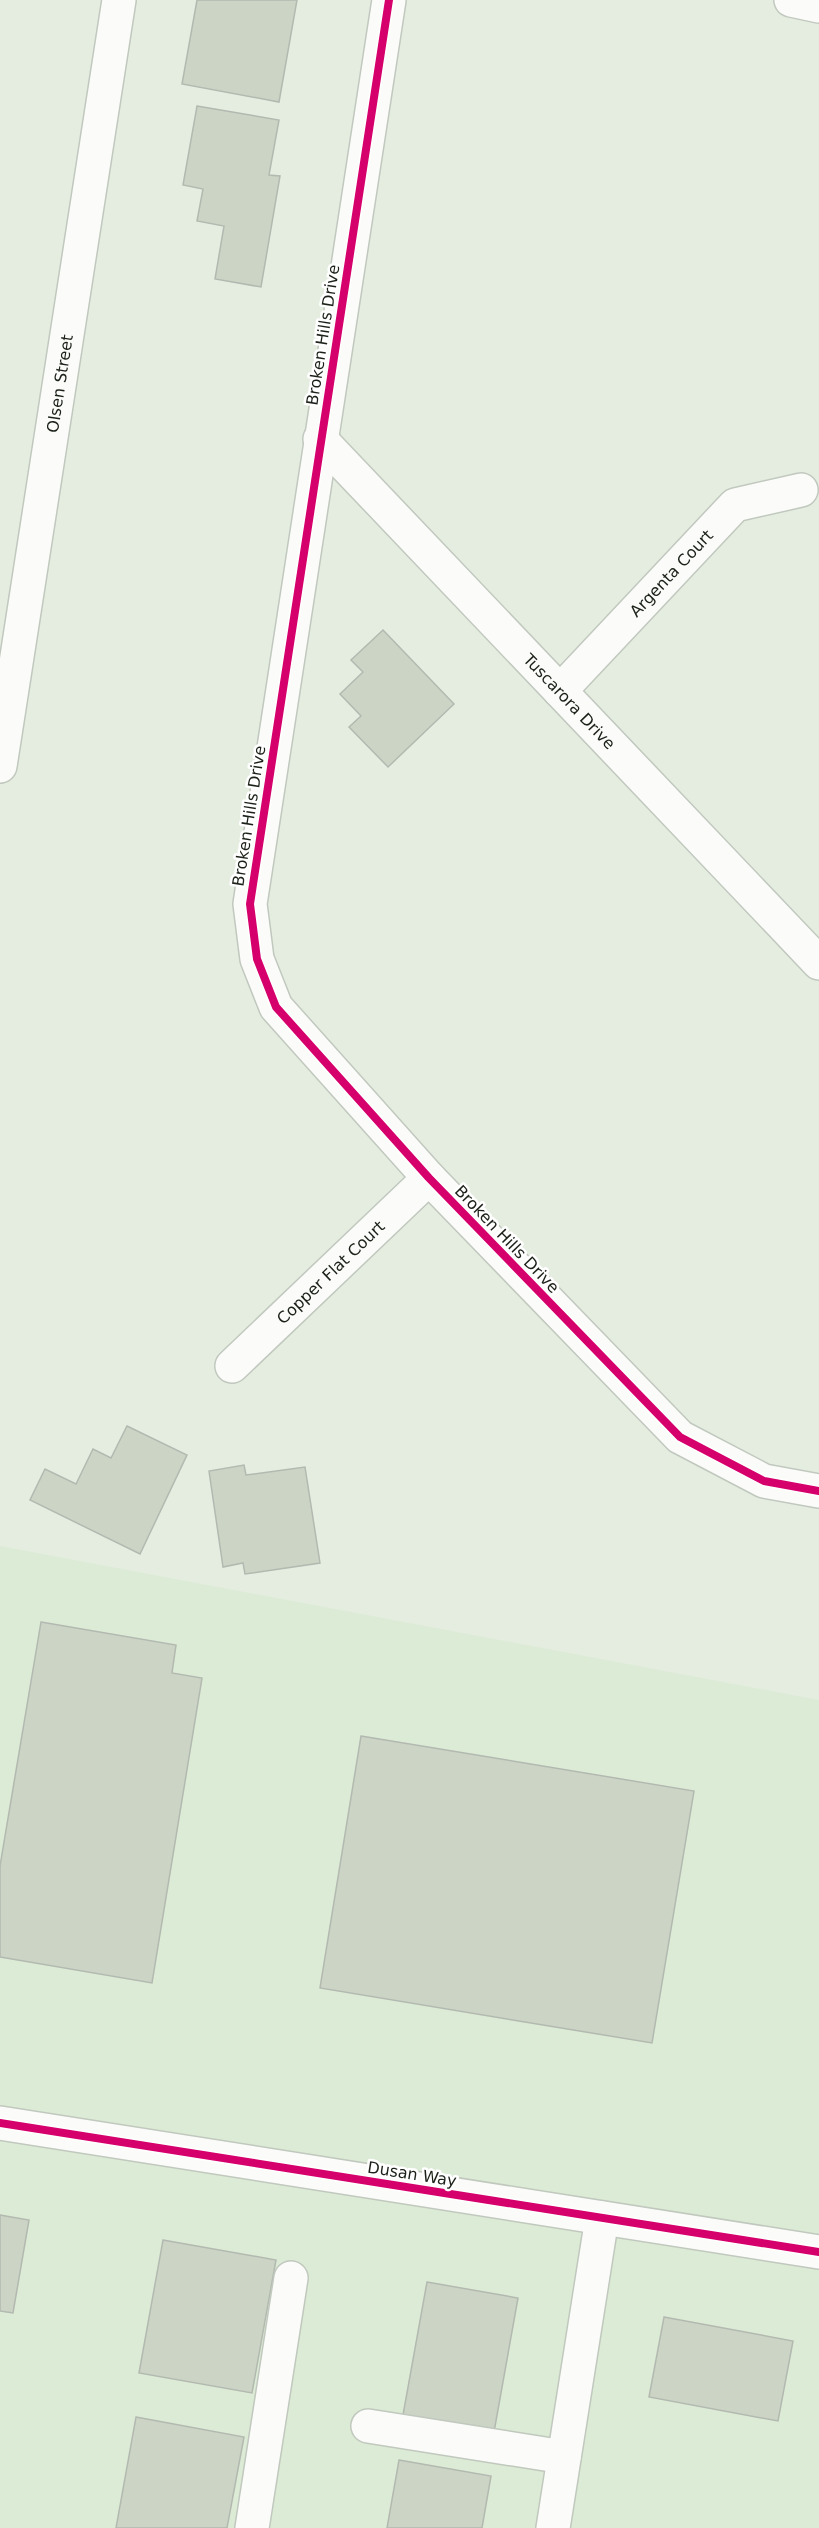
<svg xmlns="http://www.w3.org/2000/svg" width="819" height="2528" font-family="'DejaVu Sans',sans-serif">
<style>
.built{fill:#dcebd5}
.building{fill:#cbd4c5;stroke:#b3b9b0;stroke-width:1.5}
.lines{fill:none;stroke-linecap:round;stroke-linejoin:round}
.minor-casing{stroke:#c1c8be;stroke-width:36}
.minor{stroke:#fbfcfa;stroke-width:33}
.cycleway-casing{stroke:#fff;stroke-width:11}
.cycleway{stroke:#d6006c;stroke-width:8}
.labels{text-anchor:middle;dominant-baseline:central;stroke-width:5;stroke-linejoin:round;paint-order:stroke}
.street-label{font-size:16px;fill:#1b2118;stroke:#fff}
</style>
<rect width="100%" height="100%" fill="#e5ede1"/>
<!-- built -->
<path class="built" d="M0 1546 819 1700V2528H0Z"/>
<!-- building -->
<path class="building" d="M197 0H297L279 102 182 84Z
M197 106 279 120 269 175 280 176 261 287 215 279 224 226 197 221 203 189 183 185Z
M383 630 454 704 388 767 349 727 361 716 340 694 363 672 351 660Z
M127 1426 187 1455 140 1554 30 1500 45 1469 76 1484 93 1449 111 1458Z
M244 1465 246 1475 305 1467 320 1563 245 1574 243 1563 223 1567 209 1471Z
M41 1622 176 1645 172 1673 202 1678 152 1983 0 1957V1866Z
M361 1736 694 1791 652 2043 320 1988Z
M0 2215 29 2220 13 2313 0 2311Z
M163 2240 276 2260 252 2393 139 2373Z
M427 2282 518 2298 494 2432 403 2415Z
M664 2317 793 2341 778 2421 649 2397Z
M136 2417 244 2437 227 2528H116Z
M399 2460 491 2476 482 2528H387Z"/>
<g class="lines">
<!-- minor casing -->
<g class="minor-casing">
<g id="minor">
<path d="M389 0 250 904 257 959 276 1007 429 1178 680 1437 764 1481 819 1491"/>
<path d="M791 0 819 6"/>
<path id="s1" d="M320 439 819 963"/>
<path id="s2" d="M560 691 735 505 801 490"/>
<path id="s3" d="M0 766 119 0"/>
<path id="s4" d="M232 1366 429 1178"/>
<path d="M0 2123 819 2252"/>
<path d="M368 2426 564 2457"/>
<path d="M252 2528 291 2278"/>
<path d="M553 2528 602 2218"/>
</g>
</g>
<!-- minor -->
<use href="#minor" class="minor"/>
<!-- cycleway casing -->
<g class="cycleway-casing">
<path id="cycleway" d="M389 0 250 904 257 959 276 1007 429 1178 680 1437 764 1481 819 1491
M0 2123 819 2252"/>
</g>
<!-- cycleway -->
<use href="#cycleway" class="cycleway"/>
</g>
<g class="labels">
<!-- street labels -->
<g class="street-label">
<text transform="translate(323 335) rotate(-81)">Broken Hills Drive</text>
<text stroke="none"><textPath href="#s3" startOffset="387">Olsen Street</textPath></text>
<text stroke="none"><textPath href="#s2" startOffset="162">Argenta Court</textPath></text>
<text stroke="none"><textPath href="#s1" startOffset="362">Tuscarora Drive</textPath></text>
<text transform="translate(249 816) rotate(-81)">Broken Hills Drive</text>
<text transform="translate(507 1239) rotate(46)">Broken Hills Drive</text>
<text stroke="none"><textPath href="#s4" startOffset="136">Copper Flat Court</textPath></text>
<text transform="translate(412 2174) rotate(9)">Dusan Way</text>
</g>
</g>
</svg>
